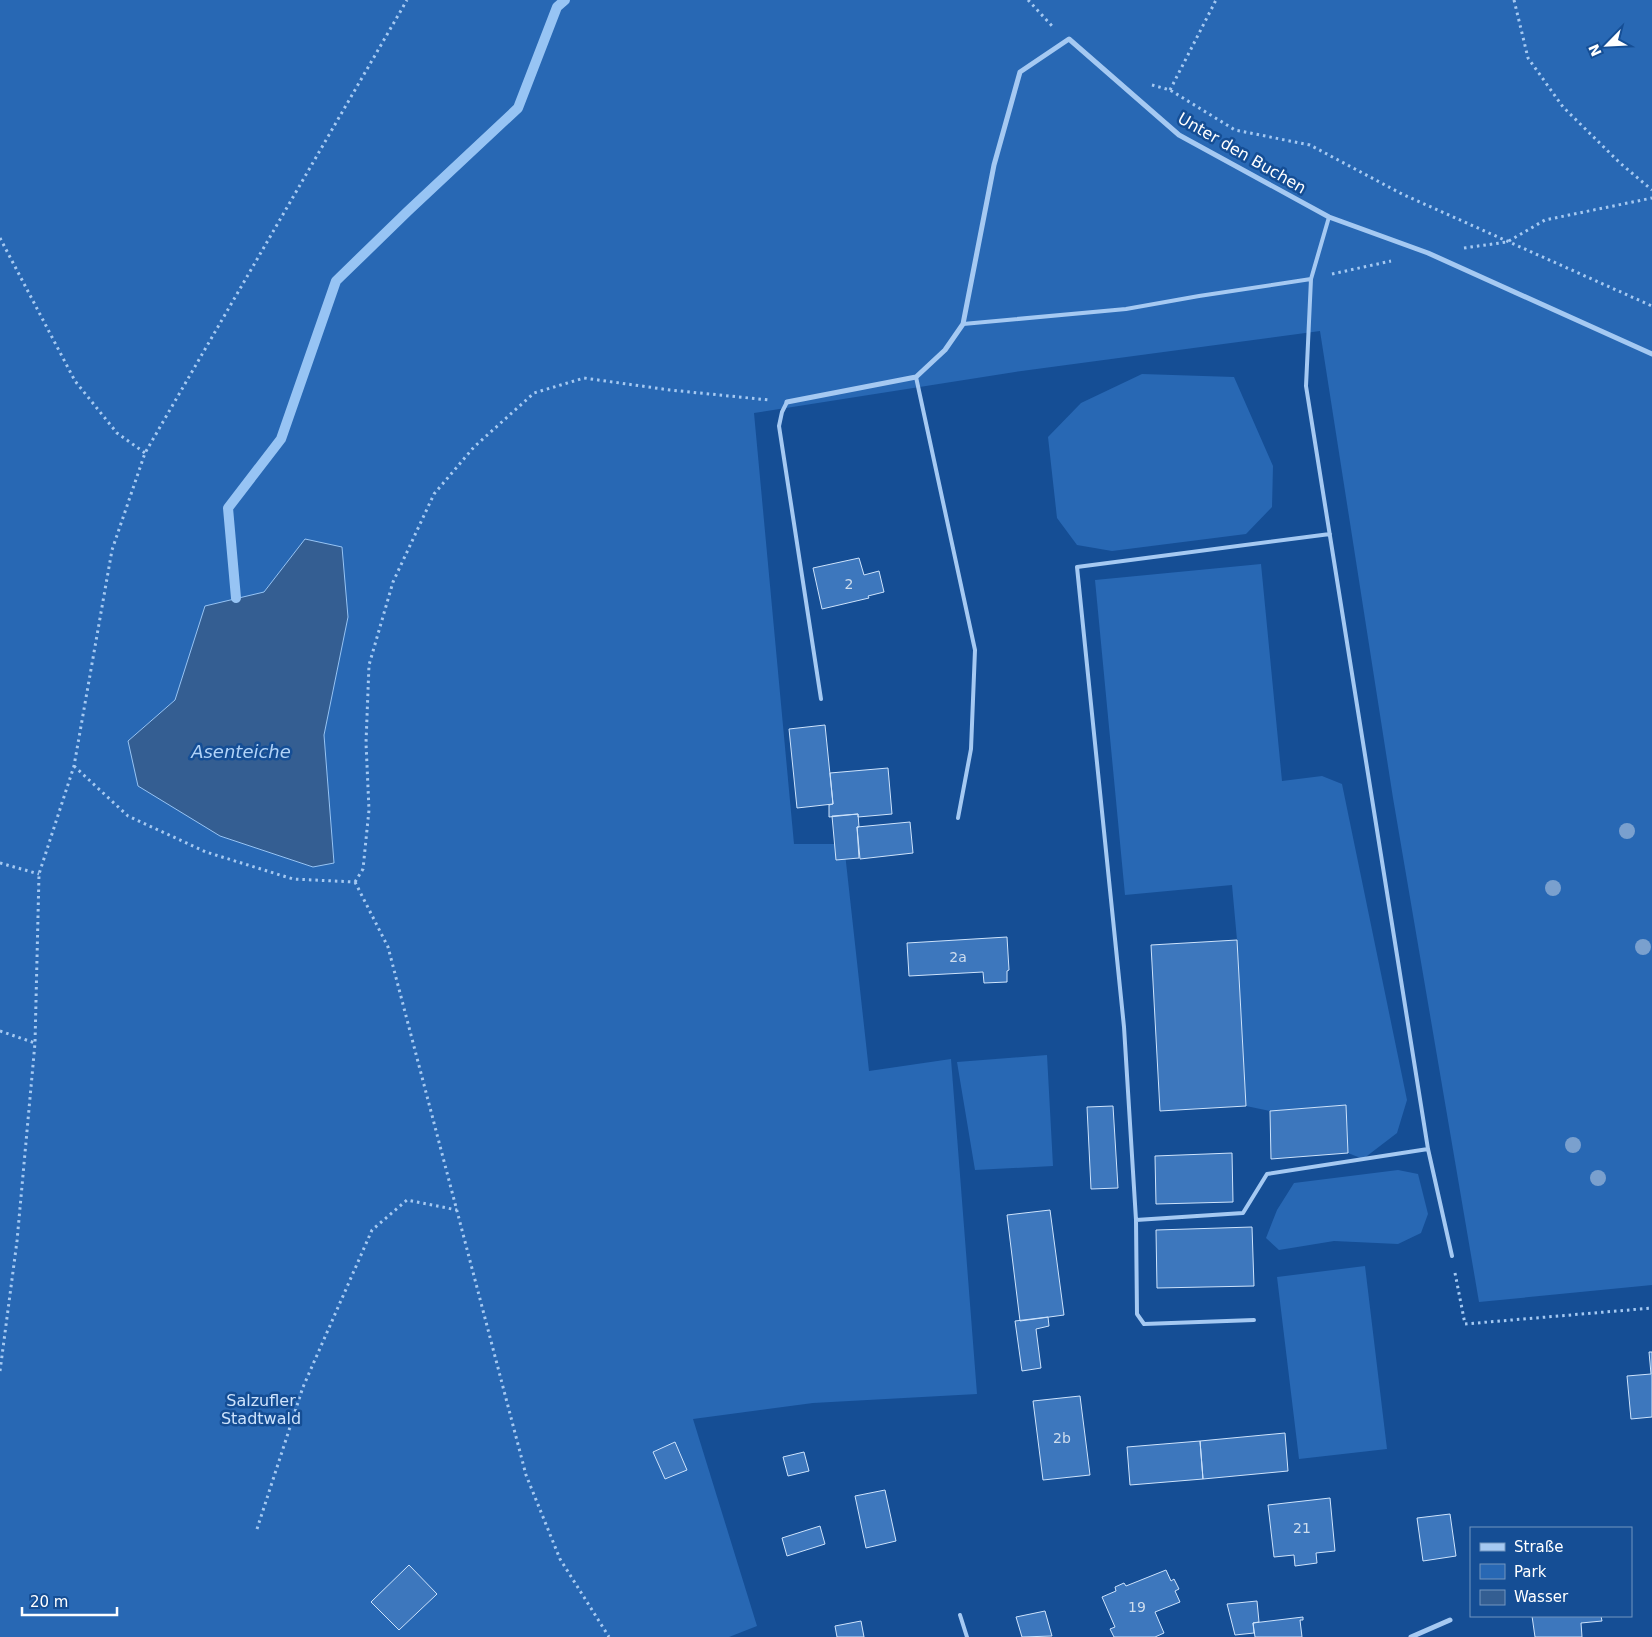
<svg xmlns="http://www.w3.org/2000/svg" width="1652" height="1637" font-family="'DejaVu Sans',sans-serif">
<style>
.green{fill:#2868b4;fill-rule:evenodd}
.water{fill:#345e92;stroke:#97c4f4}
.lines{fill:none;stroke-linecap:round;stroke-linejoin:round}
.stream{stroke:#97c4f4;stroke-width:10}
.building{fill:#3d77bd;stroke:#cde3fc}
.path{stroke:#a5c9f2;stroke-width:3;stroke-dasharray:2.5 4;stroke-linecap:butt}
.service{stroke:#a5c9f2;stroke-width:4}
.minor{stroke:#a5c9f2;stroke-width:5}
.tree{fill:#7aa0ce}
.labels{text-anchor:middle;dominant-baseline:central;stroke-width:5;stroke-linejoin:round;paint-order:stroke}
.number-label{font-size:14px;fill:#ceddee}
.street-label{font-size:16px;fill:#fff;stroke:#154e95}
.park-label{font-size:16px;fill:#cde3fc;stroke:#154e95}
.water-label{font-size:18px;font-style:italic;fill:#b1d3f8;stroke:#154e95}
</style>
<rect width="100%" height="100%" fill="#154e95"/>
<!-- green -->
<path class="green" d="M0 0H1652V1285L1479 1302 1393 798 1320 331 1015 372 754 413 794 844H844L869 1071 951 1059 977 1394 813 1403 693 1419 757 1626 729 1637H0ZM305 539 348 617 324 735 334 863 128 741 175 700 264 592Z
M1142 374 1234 377 1273 466 1272 507 1246 534 1112 551 1077 545 1057 518 1048 437 1081 403Z
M1261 564 1282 781 1322 776 1342 784 1407 1100 1397 1133 1363 1159 1348 1153 1346 1105 1270 1111 1246 1106 1237 940 1232 885 1125 895 1095 580Z
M1047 1055 1053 1166 975 1170 957 1062Z
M1398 1170 1418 1174 1428 1214 1421 1233 1398 1244 1334 1241 1279 1250 1266 1238 1277 1210 1294 1183Z
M1365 1266 1387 1449 1299 1459 1277 1277Z"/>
<!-- water -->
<path class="water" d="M305 539 342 547 348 617 324 735 334 863 313 867 220 836 138 786 128 741 175 700 205 606 264 592Z"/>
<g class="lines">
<!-- stream -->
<path class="stream" d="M236 598 228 508 281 439 336 281 408 211 518 108 557 7 565 0"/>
</g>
<!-- building -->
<path class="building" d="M859 558 864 575 879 571 884 592 868 596 869 598 822 609 813 568Z
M825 725 833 804 797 808 789 729Z
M888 768 892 814 858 817V814L829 817V805L833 804 830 773Z
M858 814 859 827H857L859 858 836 860 832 816Z
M910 822 913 853 860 859 857 827Z
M1007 937 1009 970 1007 971V982L984 983 983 972 909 976 907 943Z
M1237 940 1246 1106 1160 1111 1151 945Z
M1346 1105 1348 1153 1271 1159 1270 1111Z
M1113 1106 1118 1188 1091 1189 1087 1107Z
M1232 1153 1233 1202 1156 1204 1155 1156Z
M1050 1210 1064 1315 1020 1321 1007 1215Z
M1252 1227 1254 1286 1157 1288 1156 1230Z
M1048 1317 1049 1326 1036 1329 1041 1368 1022 1371 1015 1321Z
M1649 1352H1652V1417L1631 1419 1627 1376 1651 1374Z
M1080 1396 1090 1475 1043 1480 1033 1401Z
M1285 1433 1288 1471 1203 1479 1200 1441Z
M1200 1441 1203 1479 1130 1485 1127 1447Z
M675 1442 687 1470 665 1479 653 1452Z
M804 1452 809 1471 788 1476 783 1457Z
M885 1490 896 1541 866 1548 855 1496Z
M1330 1498 1335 1551 1316 1553 1317 1563 1295 1566 1294 1555 1274 1557 1268 1505Z
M1450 1514 1456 1556 1423 1561 1417 1518Z
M820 1526 825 1544 787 1556 782 1538Z
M409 1565 437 1594 399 1630 371 1602Z
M1166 1570 1171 1581 1174 1579 1179 1589 1175 1591 1180 1602 1155 1612 1164 1633 1155 1637H1114L1110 1629 1115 1627 1102 1597 1116 1591 1115 1587 1124 1583 1126 1586Z
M1257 1601 1259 1622 1253 1623 1254 1633 1235 1635 1227 1604Z
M1045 1611 1052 1636 1022 1637 1016 1617Z
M1532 1616H1601L1602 1621 1581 1623 1582 1637H1535Z
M1303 1617V1620H1300L1302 1637H1255L1253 1623Z
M861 1621 864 1637H837L835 1626Z"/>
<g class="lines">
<!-- path -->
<path class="path" d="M1028 0 1053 27
M1514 0 1528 58 1563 107 1620 163 1652 190
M1152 85 1170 90 1235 130 1310 145 1402 194 1652 306
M1170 90 1216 0
M0 238 75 381 117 433 145 453
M1464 248 1507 242 1545 220 1652 198
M1332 274 1391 261
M74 766 128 816 206 852 293 879 355 882
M0 863 39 874
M355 882 388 947 526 1475 560 1559 609 1637
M355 882 363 869 369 810 366 743 369 665 393 582 434 494 474 447 534 393 584 378 670 390 769 400
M0 1031 35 1043
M1455 1273 1465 1324 1652 1308
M0 1371 17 1241 35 1043 39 874 74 766 112 550 145 453 407 0
M257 1529 303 1387 372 1230 407 1200 457 1210"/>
<!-- service -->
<path class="service" d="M1329 217 1311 279 1306 386 1428 1149 1452 1256
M963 324 1126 309 1199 296 1311 279
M916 377 975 650 971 749 958 818
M787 402 782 412 779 426 821 699
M1136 1220 1243 1213 1267 1174 1428 1149
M1254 1320 1144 1324 1137 1314 1136 1220 1124 1027 1077 567 1330 534
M960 1615 967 1637"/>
<!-- minor -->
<path class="minor" d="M787 402 916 377 945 350 963 324 994 165 1020 72 1069 39 1179 135 1329 217 1428 253 1652 354
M1411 1637 1450 1620"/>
</g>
<!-- trees -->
<g class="tree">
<circle cx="1627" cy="831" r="8"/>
<circle cx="1553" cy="888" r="8"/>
<circle cx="1643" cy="947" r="8"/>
<circle cx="1573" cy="1145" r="8"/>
<circle cx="1598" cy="1178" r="8"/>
</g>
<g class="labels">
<!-- number labels -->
<g class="number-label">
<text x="849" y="584">2</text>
<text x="958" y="957">2a</text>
<text x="1062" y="1438">2b</text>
<text x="1302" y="1528">21</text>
<text x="1137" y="1607">19</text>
</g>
<!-- street labels -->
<g class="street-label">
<text transform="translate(1242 153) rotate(30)">Unter den Buchen</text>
</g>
<!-- park labels -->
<g class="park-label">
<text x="261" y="1400">Salzufler<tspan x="261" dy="18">Stadtwald</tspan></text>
</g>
<!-- water labels -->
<g class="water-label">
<text x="241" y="751">Asenteiche</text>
</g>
</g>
<!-- legend -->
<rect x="1470" y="1527" width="162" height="90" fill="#154e95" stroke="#7395bf"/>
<rect x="1480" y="1543" width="25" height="8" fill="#a5c9f2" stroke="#7395bf"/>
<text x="1514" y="1552" font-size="15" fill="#ffffff">Straße</text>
<rect x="1480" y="1564" width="25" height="15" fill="#2868b4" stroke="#7395bf"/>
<text x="1514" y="1577" font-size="15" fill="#ffffff">Park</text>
<rect x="1480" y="1590" width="25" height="15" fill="#345e92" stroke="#7395bf"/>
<text x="1514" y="1602" font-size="15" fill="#ffffff">Wasser</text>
<!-- north arrow -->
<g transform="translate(1607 45) rotate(246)" stroke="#154e95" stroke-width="4" paint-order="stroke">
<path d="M0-4L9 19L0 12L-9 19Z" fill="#ffffff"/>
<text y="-8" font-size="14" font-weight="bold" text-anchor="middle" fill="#ffffff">N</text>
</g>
<!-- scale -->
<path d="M22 1607v8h95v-8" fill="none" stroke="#ffffff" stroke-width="2.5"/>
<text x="30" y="1607" font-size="15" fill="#ffffff" stroke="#154e95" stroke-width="4" paint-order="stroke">20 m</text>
</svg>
